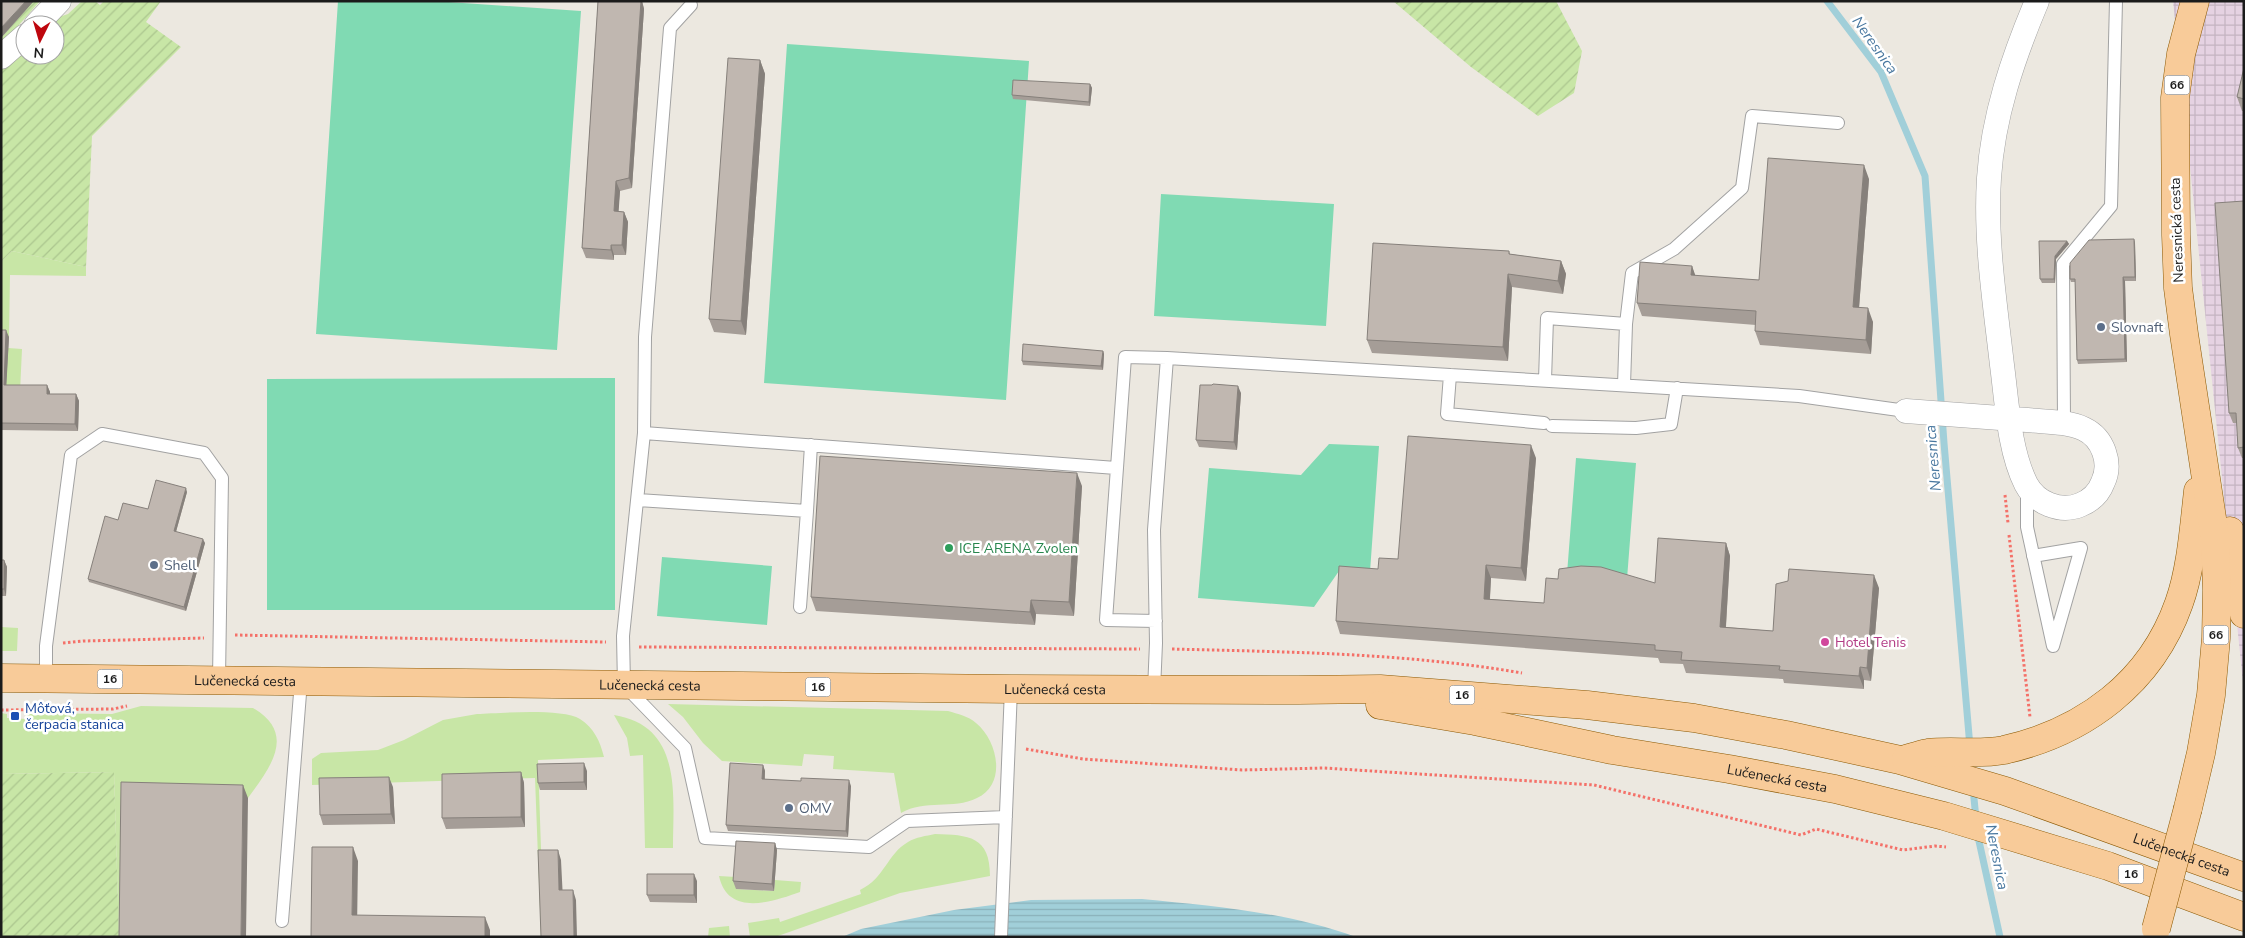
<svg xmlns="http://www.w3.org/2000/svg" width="2245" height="938" font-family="'Nunito Sans',sans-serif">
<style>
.industrial{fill:url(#industrial-grid)}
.grass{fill:#c8e6a6}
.garden{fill:url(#garden-furrows)}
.pitch{fill:#80dab3}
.water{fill:url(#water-rules)}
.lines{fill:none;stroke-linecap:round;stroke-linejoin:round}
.stream{stroke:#a1cfd9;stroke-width:7}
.lane-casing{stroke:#a2a2a2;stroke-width:14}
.street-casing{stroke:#a2a2a2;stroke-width:25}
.primary-casing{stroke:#8c5a05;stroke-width:29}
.path{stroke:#f47169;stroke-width:3;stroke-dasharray:2.5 2.5;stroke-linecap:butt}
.lane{stroke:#fff;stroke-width:12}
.street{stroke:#fff;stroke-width:24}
.primary{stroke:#f8cb99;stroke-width:28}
.primary-bridge-casing{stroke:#8c5a05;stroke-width:29;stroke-linecap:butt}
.primary-bridge{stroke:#f8cb99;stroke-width:28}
.wall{fill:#a59d97}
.shaded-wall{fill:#86807b}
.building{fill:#c0b7b0;stroke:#86807b}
.service-dot{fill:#5c6f8a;stroke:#fff;stroke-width:2}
.leisure-dot{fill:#2e9e5b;stroke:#fff;stroke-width:2}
.hotel-dot{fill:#d1479c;stroke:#fff;stroke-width:2}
.transit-dot{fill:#1a4fb4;stroke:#fff;stroke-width:2}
.labels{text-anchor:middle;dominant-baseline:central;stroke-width:5;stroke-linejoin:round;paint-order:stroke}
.shield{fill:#fff;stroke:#5f5f5f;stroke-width:1}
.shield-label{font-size:12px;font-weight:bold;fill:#1b1b1b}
.street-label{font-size:14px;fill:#1b1b1b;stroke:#fff}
.service-label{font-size:14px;fill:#4e5e75;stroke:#fff;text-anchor:start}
.leisure-label{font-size:14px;fill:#27864d;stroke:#fff;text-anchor:start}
.hotel-label{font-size:14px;fill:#b23c85;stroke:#fff;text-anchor:start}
.transit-label{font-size:14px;fill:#164399;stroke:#fff;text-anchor:start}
.water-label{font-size:15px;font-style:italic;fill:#48779f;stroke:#fff}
</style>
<defs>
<pattern id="industrial-grid" width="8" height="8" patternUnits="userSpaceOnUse" patternTransform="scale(1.25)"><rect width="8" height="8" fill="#e5d2e2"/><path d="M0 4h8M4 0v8" fill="none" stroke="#c4b4c1"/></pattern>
<pattern id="garden-furrows" width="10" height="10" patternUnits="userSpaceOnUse" patternTransform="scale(1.25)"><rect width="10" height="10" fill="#c8e6a6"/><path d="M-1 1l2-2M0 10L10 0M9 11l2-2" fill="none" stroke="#abc58e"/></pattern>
<pattern id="water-rules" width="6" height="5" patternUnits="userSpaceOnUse" patternTransform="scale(1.25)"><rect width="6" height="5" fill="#a1cfd9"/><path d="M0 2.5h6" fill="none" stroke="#8ab1ba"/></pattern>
</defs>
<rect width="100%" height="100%" fill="#ece8e0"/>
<!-- industrial -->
<path class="industrial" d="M2173 1H2244V692Z"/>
<!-- grass -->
<path class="grass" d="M12 251 86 267V276L10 275 9 337 1 336V262Z
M8 348 22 349 20 392 1 389Z
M1 627 18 628 17 651H1Z
M668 704 948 711C958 714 968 716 976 723 998 741 1007 784 977 798 953 810 925 799 901 813L894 773 833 769 834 756 804 754 802 766 722 761 703 743 683 717Z
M141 706 253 708C298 734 269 769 248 798L126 796 124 937H119L114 772 1 774V713L7 714V718L27 719V713L112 714Z
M477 714C500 713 562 708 580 719 594 728 600 741 604 757L538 760 544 937H541L535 778 312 785V759L321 753 378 750 404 740 443 720Z
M614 715C683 726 673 795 673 848H645L643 755 630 756 627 738Z
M935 834C969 835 990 836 990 876L900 893 775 937H750L748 923 779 918 780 922 861 894 860 890C885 878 887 854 908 842 916 837 926 836 935 834Z
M719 876 736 877V889L774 891 775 880 801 882 800 892C772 902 728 917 719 876Z
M729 926 730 937H708L709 928Z"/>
<!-- garden -->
<path class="garden" d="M24 1H40L4 42 1 38 29 6Z
M82 1H95L100 5 104 1H161L146 22 181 47 92 136 86 267 12 251 1 262V66L25 47V55H55V25H47L53 19 68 14Z
M1393 1H1556L1582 51 1574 93 1538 116 1471 67Z
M114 772 119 937H1V774Z"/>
<!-- pitch -->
<path class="pitch" d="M338 1H434L581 11 557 350 316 334Z
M787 44 1029 61 1006 400 764 383Z
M1161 194 1334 204 1326 326 1154 316Z
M615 378V610H267V379Z
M1329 444 1379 446 1370 572 1339 571 1314 607 1198 598 1209 468 1301 475Z
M1576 458 1636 463 1627 579 1567 574Z
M662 557 772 566 767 625 657 616Z"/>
<!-- water -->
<path class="water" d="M1142 899C1213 906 1288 912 1356 937H842L861 929 954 910 1031 900Z"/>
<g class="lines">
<!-- stream -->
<path class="stream" d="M1827 1 1881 72 1925 176 1944 443 1970 747
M1973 788 1976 819
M1977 832 2000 937"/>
<!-- lane casing -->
<g class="lane-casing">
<path id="lane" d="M691 5 670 28 645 337 644 433 623 636 624 685 685 748 705 838 869 847 907 821 1006 817
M1626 324 1632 273 1674 249 1742 188 1752 116 1838 123
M1450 375 1447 414 1544 423
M1545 380 1547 318 1626 324 1624 385
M2064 423 2063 264 2111 206 2116 1
M1552 426 1636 428 1671 424 1677 388
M644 433 1116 468
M2027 487V527L2053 646 2081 548 2033 556
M638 500 807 511 811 445
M800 607 807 511
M1156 621 1106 620 1125 357 1167 358
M46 678V646L71 455 102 434 204 453 222 478 219 679
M1154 690 1156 643 1154 530 1167 358 1799 396 1906 411
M282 921 301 681
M1001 937 1011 689"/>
</g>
<!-- street casing -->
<g class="street-casing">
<path id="street" d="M36 25 59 1
M1 57 25 36
M1906 411C1946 414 1986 417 2027 420 2045 422 2067 421 2084 429 2103 438 2112 463 2103 482 2099 493 2090 501 2080 505 2060 513 2036 503 2026 484 2009 450 2007 403 2002 365 1995 303 1985 241 1989 178 1993 116 2013 58 2037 1"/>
</g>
<!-- primary casing -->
<g class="primary-casing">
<g id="primary">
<path d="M2230 531 2244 614"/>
<path id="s1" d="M1 678 1011 689 1298 690 1380 689 1587 705 1694 718 1786 735 1900 760 2005 791 2244 877"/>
<path id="s2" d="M1380 705 1475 721 1612 750 1729 769 1835 789 1944 816 2108 866 2244 917"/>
<path d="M1906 759C1913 757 1921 754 1928 753 1954 750 1978 755 2004 750 2084 732 2151 683 2179 603 2191 570 2194 526 2198 491"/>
<path d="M2188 808 2201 753 2211 695 2216 638 2217 590 2215 538 2184 334 2178 288 2176 235 2175 98 2181 54 2195 1"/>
</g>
</g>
<!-- path -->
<path class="path" d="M2005 495 2008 523
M2009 535 2030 717
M235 635 606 642
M63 643 83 641 204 638
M639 647 1140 649
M1172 649C1288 652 1407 653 1522 673
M1 710 113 709 127 706
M1026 749 1083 759 1242 770 1324 768 1594 785 1801 835 1816 829 1903 850 1935 846 1946 847"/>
<!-- lane -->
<use href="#lane" class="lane"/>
<!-- street -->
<use href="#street" class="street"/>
<!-- primary -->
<use href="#primary" class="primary"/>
<!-- primary-bridge casing -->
<g class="primary-bridge-casing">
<path id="primary-bridge" d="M2156 929 2188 808"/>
</g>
<!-- primary-bridge -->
<use href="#primary-bridge" class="primary-bridge"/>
</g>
<!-- wall -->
<path class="wall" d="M598 1H642L644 9 632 188 620 191 618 211 624 212 628 222 626 255H614V260L586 258 582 248Z
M760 60 765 74 746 335 714 332 709 319Z
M2244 68V111H2242L2237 97Z
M1090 84 1092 88 1090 106 1013 99 1012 95Z
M1869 179 1859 307 1873 322 1871 354 1760 345 1755 331 1756 325 1642 316 1637 303 1692 266 1695 276 1759 280Z
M2244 201V458H2242L2238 448 2237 423H2233L2229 413Z
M2134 239 2135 243 2136 281H2125L2127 362 2078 364 2077 360 2075 282H2071L2070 279Z
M2067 241 2069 244 2056 259 2055 283H2042L2040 279Z
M1509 251 1510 254 1561 261 1566 274 1563 294 1512 287 1508 361 1372 353 1367 340Z
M1 330 9 337 6 385H47L50 392V394H76L79 401 78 431 1 430Z
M1103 351 1104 354 1103 370 1023 365 1022 361Z
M1212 385 1241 393 1237 450 1199 447 1196 440Z
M1536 458 1526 581 1491 578 1490 599 1544 603 1558 579 1655 583 1726 543 1730 556 1726 627 1773 631 1879 588 1871 681 1864 680V689L1784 683 1783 679 1686 673 1683 664 1660 663 1658 658 1340 634 1336 621 1378 569 1398 559Z
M1082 486 1074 616 1036 614 1035 625 816 611 811 597Z
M187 492 176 532 205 543 186 611 89 582 88 579 118 520 148 509Z
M1 560H4L7 567 6 596H1Z
M763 765 765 771V779L851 786 848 837 728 831 726 825Z
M587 771V790H540L538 783Z
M521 772 524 783 525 827 446 829 442 818Z
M393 787 395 824 323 825 320 815Z
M775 843 777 850 774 891 736 889 733 881Z
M697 881V903L650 902 647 895Z"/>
<!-- shaded-wall -->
<path class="shaded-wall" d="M26 1H34L1 38V28Z
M641 1H642L644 9 632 188 629 178Z
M760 60 765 74 746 335 741 321Z
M1090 84 1092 88 1090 106 1089 102Z
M1864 165 1869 179 1858 321 1853 307Z
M616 181 620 191 618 221 614 211Z
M624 212 628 222 626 255 622 245Z
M2134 239 2135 243 2136 281 2135 277Z
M2067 241 2069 244 2056 259 2055 283 2054 279 2055 256Z
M611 245 614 255V260L611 250Z
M1561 261 1566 274 1563 294 1558 281Z
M1692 266 1697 280 1691 275Z
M1508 274 1512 287 1508 361 1503 347Z
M2123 277 2125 281 2127 362 2125 359Z
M1868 308 1873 322 1871 354 1866 340Z
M6 330 9 337 6 392 4 385Z
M1103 351 1104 354 1103 370 1101 366Z
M47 385 50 392V401L47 394Z
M1238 386 1241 393 1237 450 1234 442Z
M76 394 79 401 78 431 75 424Z
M1531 445 1536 458 1526 581 1521 568Z
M1077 473 1082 486 1074 616 1069 602Z
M186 488 187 492 175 535 174 531Z
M203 539 205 543 186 611 184 607Z
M1726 543 1730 556 1725 640 1720 627Z
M4 560 7 567 6 596 4 589Z
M1486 565 1491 578 1489 612 1484 599Z
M1874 575 1879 588 1871 681 1867 668Z
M1031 600 1036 614 1035 625 1030 612Z
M1860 667 1864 680V689L1859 676Z
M584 763 587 771V790L584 782Z
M763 765 765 771 764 785 762 779Z
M521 772 524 783 525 827 521 817Z
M389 777 393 787 395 824 391 814Z
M849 780 851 786 848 837 846 831Z
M243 785 248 798 246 937H241Z
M775 843 777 850 774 891 772 884Z
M353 847 358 861 357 929 352 915Z
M558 850 561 860 563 900 559 890Z
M694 874 697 881V903L694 895Z
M573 890 576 900 577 937H574Z
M485 917 490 930V937H485Z"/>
<!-- building -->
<path class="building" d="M1 1H26L1 28Z
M598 1H641L629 178 616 181 614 211 624 212 622 245H611V250L582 248Z
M728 58 760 60 741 321 709 319Z
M2244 68V99L2237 97Z
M1013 80 1090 84 1089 102 1012 95Z
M1768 158 1864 165 1853 307 1868 308 1866 340 1755 331 1756 311 1637 303 1640 262 1692 266 1691 275 1759 280Z
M2244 201V447L2238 448 2236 413H2229L2215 203Z
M2134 239 2135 277H2123L2125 359 2077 360 2075 279H2070V263L2089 240Z
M2039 241H2067L2055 256 2054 279H2040Z
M1373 243 1509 251V254L1561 261 1558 281 1508 274 1503 347 1367 340Z
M1 330H6L4 385H47V394H76L75 424 1 423Z
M1023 344 1103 351 1101 366 1022 361Z
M1213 384 1238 386 1234 442 1196 440 1200 385H1212Z
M1408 436 1531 445 1521 568 1486 565 1484 599 1544 603 1546 578 1558 579 1559 569 1581 566 1601 567 1655 583 1658 538 1726 543 1720 627 1773 631 1776 584 1788 581 1789 569 1874 575 1867 668 1860 667 1859 676 1779 670 1780 666 1681 660 1682 652 1655 650V645L1336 621 1339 566 1378 569 1379 558 1398 559Z
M820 456 1077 473 1069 602 1031 600 1030 612 811 597Z
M156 480 186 488 174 531 203 539 184 607 88 579 105 516 118 520 123 503 148 509Z
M1 560H4V589H1Z
M584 763V782L538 783 537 764Z
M730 763 763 765 762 779 801 781V778L849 780 846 831 726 825Z
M521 772V817L442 818V774Z
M389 777 391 814 320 815 319 778Z
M121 782 243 785 241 937H119Z
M736 841 775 843 772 884 733 881Z
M312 847H353L352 915 485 917V937H311Z
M538 850H558L559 890H573L574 937H541Z
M647 874H694V895H647Z"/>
<!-- markers -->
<g class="service-dot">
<circle cx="2101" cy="327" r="5"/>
<circle cx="154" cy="565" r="5"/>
<circle cx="789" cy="808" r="5"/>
</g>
<circle class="leisure-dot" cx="949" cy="548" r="5"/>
<circle class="hotel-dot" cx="1825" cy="642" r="5"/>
<rect class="transit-dot" x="10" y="711" width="10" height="10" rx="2.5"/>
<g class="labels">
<!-- shield labels -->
<g class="shield">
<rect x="2164.5" y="75.5" width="25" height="19" rx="4"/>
<rect x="2203.5" y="625.5" width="25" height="19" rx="4"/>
<rect x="97.5" y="669.5" width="25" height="19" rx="4"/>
<rect x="805.5" y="677.5" width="25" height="19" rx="4"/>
<rect x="1449.5" y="685.5" width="25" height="19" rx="4"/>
<rect x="2118.5" y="864.5" width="25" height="19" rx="4"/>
</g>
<g class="shield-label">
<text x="2177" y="85">66</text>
<text x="2216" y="635">66</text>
<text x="110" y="679">16</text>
<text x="818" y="687">16</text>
<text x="1462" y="695">16</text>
<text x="2131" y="874">16</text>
</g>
<!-- street labels -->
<g class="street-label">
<text transform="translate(2177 230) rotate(-92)">Neresnická cesta</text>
<text stroke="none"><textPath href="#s1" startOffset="244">Lučenecká cesta</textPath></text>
<text stroke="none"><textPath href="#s1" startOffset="649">Lučenecká cesta</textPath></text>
<text stroke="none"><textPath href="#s1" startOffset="1054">Lučenecká cesta</textPath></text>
<text stroke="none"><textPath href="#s2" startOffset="404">Lučenecká cesta</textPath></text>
<text stroke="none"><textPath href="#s1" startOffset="2202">Lučenecká cesta</textPath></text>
</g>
<!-- service labels -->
<g class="service-label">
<text x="2111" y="327">Slovnaft</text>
<text x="164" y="565">Shell</text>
<text x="799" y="808">OMV</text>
</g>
<!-- leisure labels -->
<g class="leisure-label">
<text x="959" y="548">ICE ARENA Zvolen</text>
</g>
<!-- hotel labels -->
<g class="hotel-label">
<text x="1835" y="642">Hotel Tenis</text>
</g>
<!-- transit labels -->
<g class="transit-label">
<text x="25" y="708">Môťová,<tspan x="25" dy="16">čerpacia stanica</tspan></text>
</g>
<!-- water labels -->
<g class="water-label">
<text transform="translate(1875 45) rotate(55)">Neresnica</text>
<text transform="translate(1933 458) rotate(-95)">Neresnica</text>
<text transform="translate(1997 857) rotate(79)">Neresnica</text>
</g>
</g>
<!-- border -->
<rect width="2245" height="938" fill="none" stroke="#1b1b1b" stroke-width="5"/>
<!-- north arrow -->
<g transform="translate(40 40) rotate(185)"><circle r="24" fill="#ffffff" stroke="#a4a4a4"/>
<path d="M0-4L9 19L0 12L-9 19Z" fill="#be070e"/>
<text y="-8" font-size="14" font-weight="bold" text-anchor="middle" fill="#1b1b1b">N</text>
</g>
</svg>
